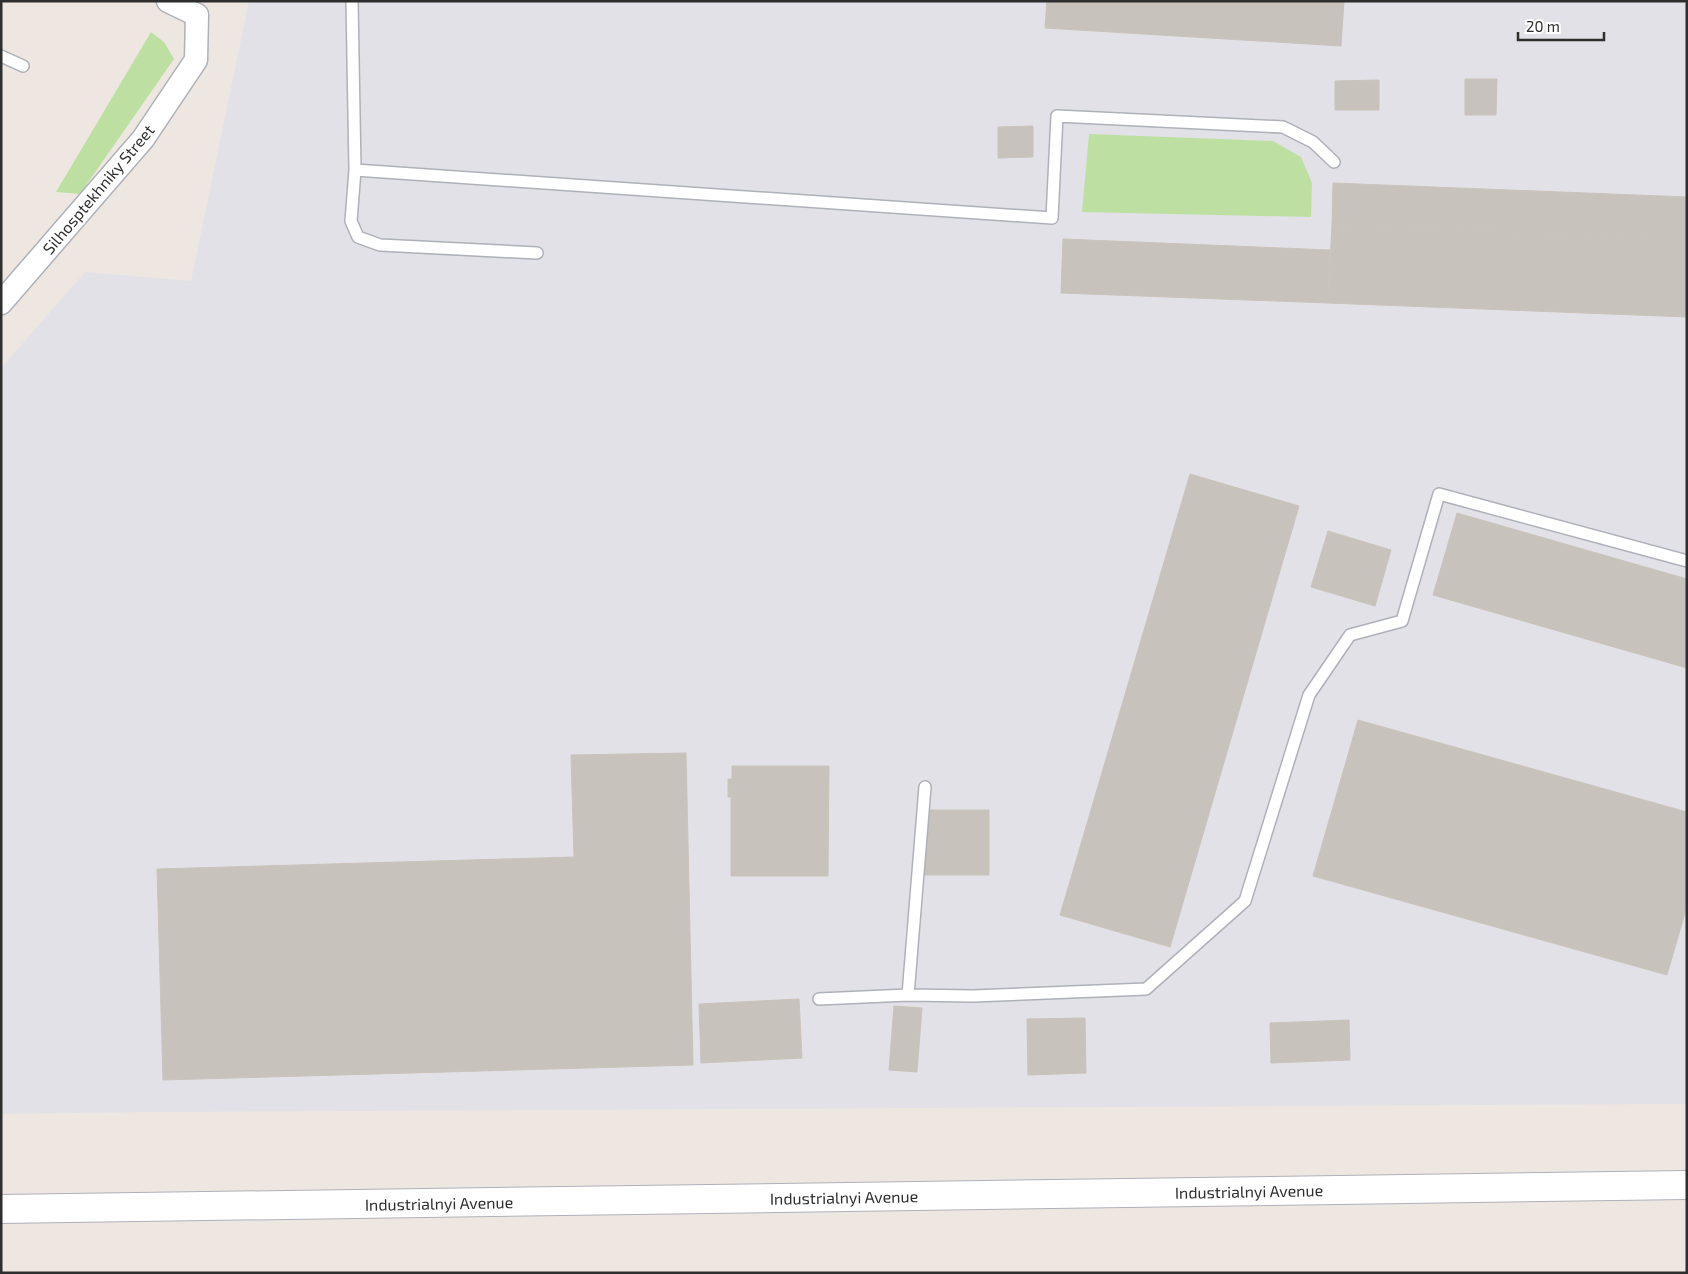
<svg xmlns="http://www.w3.org/2000/svg" width="1688" height="1274" font-family="'Exo 2',sans-serif">
<style>
.industrial{fill:#e2e1e7}
.green{fill:#bde0a2}
.building{fill:#c7c2bc;stroke:#cac3bb}
.lines{fill:none;stroke-linecap:round;stroke-linejoin:round}
.service-casing{stroke:#aeb1b9;stroke-width:14}
.minor-casing{stroke:#aeb1b9;stroke-width:25}
.tertiary-casing{stroke:#aeb1b9;stroke-width:30}
.service{stroke:#fff;stroke-width:11}
.minor{stroke:#fff;stroke-width:22}
.tertiary{stroke:#fff;stroke-width:28}
.labels{text-anchor:middle;dominant-baseline:central;stroke-width:4.5;stroke-linejoin:round;paint-order:stroke}
.street-label{font-size:16px;fill:#2e2e2e;stroke:#fff}
</style>
<rect width="100%" height="100%" fill="#eee7e1"/>
<!-- industrial -->
<path class="industrial" d="M249 1H1687V1104L156 1112 1 1114V368L85 272 191 281Z"/>
<!-- green -->
<path class="green" d="M151 32 164 42 174 59 80 194 56 192Z
M1089 134 1273 141 1301 157 1312 183 1311 217 1082 212Z"/>
<!-- building -->
<path class="building" d="M1047 1H1344L1341 46 1045 28Z
M1465 79H1497L1496 115H1465Z
M1379 80V110H1335V81Z
M1033 126V157L998 158V127Z
M1333 183 1687 197V239L1332 225Z
M1332 225 1687 239V317L1328 303Z
M1063 239 1330 250 1328 303 1061 293Z
M1190 474 1299 506 1170 947 1060 915Z
M1457 513 1687 579V668L1433 595Z
M1328 531 1391 550 1375 606 1311 587Z
M1358 720 1687 812V906L1667 975 1313 876Z
M686 753 693 1065 163 1080 157 869 574 857 571 755Z
M732 766H829L828 876H731V797H728V779H732Z
M925 810H989V875H925Z
M799 999 802 1058 701 1063 699 1004Z
M894 1006 922 1008 917 1072 889 1070Z
M1085 1018 1086 1073 1028 1075 1027 1019Z
M1349 1020 1350 1060 1271 1063 1270 1023Z"/>
<g class="lines">
<!-- service casing -->
<g class="service-casing">
<path id="service" d="M352 1 355 170 351 221 358 237 380 245 537 253
M1 56 23 66
M355 170 1052 218 1057 116 1283 127 1313 142 1334 162
M908 995 925 787
M819 999 908 995 973 996 1146 989 1245 901 1309 695 1350 635 1402 621 1439 494 1687 561"/>
</g>
<!-- minor casing -->
<g class="minor-casing">
<path id="minor" d="M1 303 143 139 196 60 197 15 168 1"/>
</g>
<!-- tertiary casing -->
<g class="tertiary-casing">
<path id="tertiary" d="M1 1209 1687 1185"/>
</g>
<!-- service -->
<use href="#service" class="service"/>
<!-- minor -->
<use href="#minor" class="minor"/>
<!-- tertiary -->
<use href="#tertiary" class="tertiary"/>
</g>
<g class="labels">
<!-- street labels -->
<g class="street-label">
<text transform="translate(98 189) rotate(-50)">Silhosptekhniky Street</text>
<text transform="translate(1249 1191) rotate(-1)">Industrialnyi Avenue</text>
<text transform="translate(844 1197) rotate(-1)">Industrialnyi Avenue</text>
<text transform="translate(439 1203) rotate(-1)">Industrialnyi Avenue</text>
</g>
</g>
<!-- border -->
<rect width="1688" height="1274" fill="none" stroke="#2e2e2e" stroke-width="5"/>
<!-- scale -->
<path d="M1518 32v8h86v-8" fill="none" stroke="#2e2e2e" stroke-width="2.5"/>
<text x="1526" y="32" font-size="15" fill="#2e2e2e" stroke="#ffffff" stroke-width="4" paint-order="stroke">20 m</text>
</svg>
